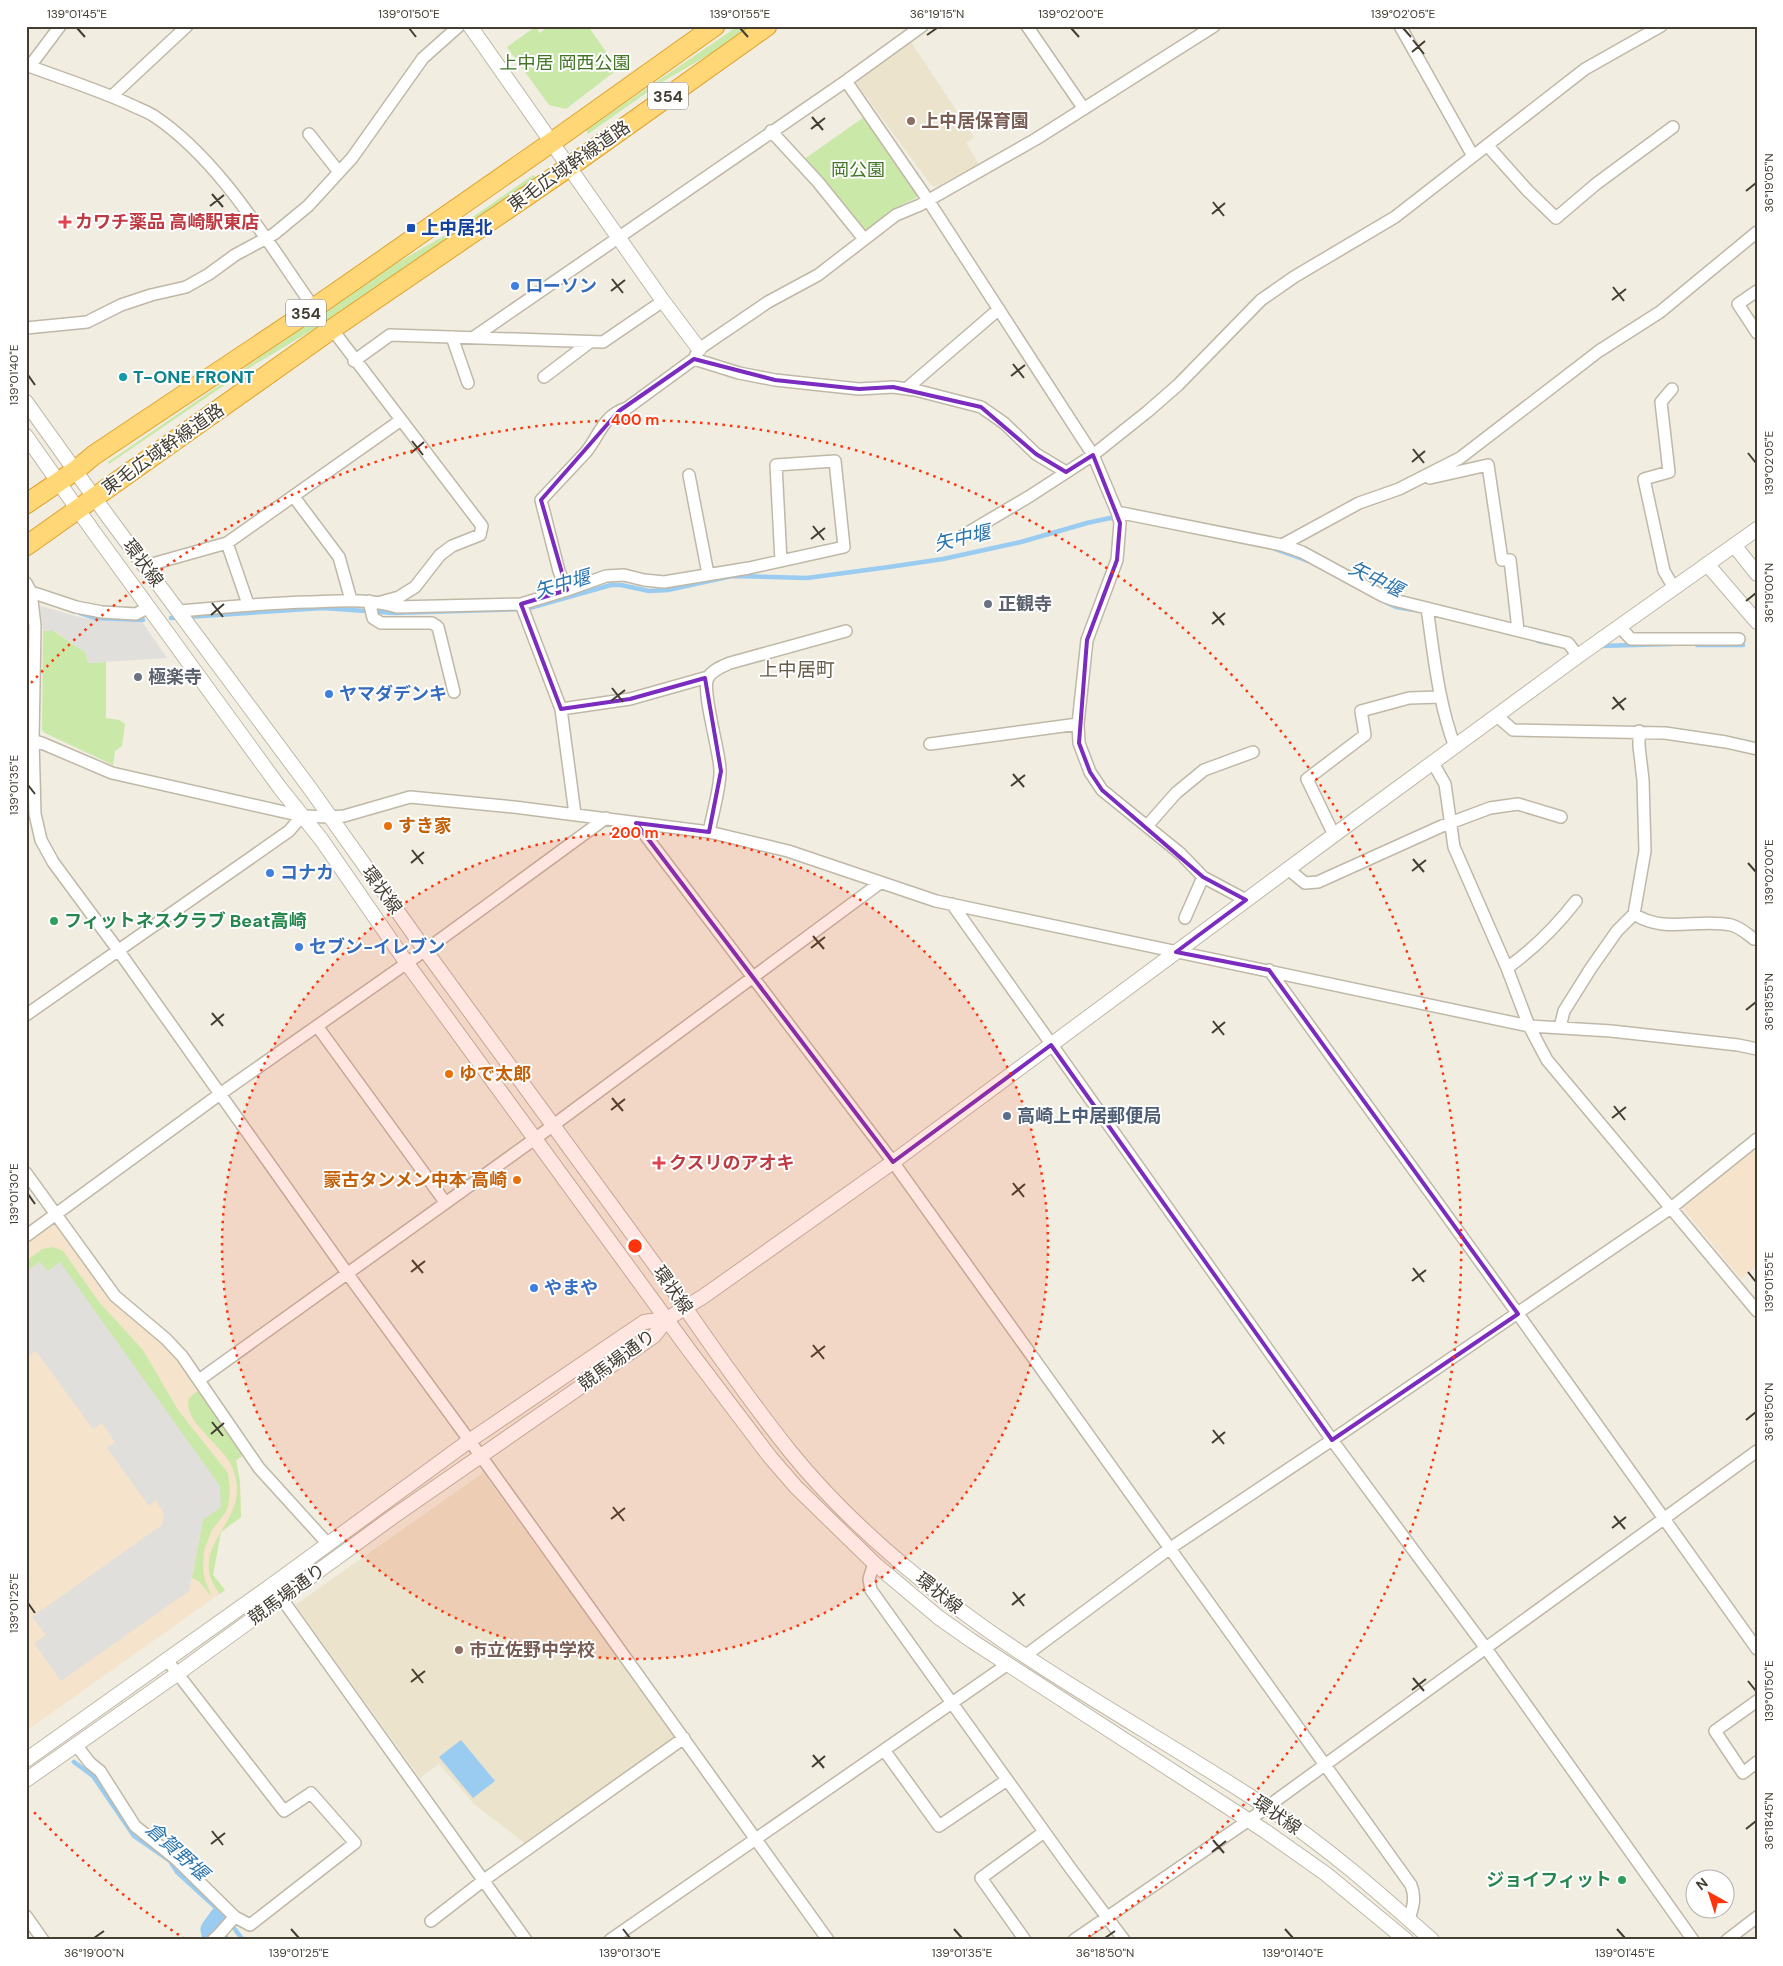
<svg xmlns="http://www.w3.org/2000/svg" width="1783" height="1966" font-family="'DM Sans','Noto Sans JP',sans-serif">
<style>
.commercial{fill:#f5e4cb}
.education{fill:#ebe3cb}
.green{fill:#cae8a8}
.parking{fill:#e1dfdb}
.water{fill:#9accf1}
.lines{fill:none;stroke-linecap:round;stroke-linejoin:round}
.stream{stroke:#9accf1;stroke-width:4.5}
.river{stroke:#9accf1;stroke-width:25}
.minor-casing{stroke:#c0b8a7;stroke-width:14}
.tertiary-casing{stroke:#c0b8a7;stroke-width:16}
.trunk-casing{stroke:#e1a22c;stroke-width:21}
.minor{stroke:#fff;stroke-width:11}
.tertiary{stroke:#fff;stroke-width:14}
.trunk{stroke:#ffd776;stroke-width:19}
.marked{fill:none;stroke:#7b2cbf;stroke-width:4;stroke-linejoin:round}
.ticks{fill:none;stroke:#433d32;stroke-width:2}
.ring{fill:none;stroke:#ff340b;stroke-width:2.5;stroke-dasharray:2.5 5}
.education-dot{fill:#8d6e63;stroke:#fff;stroke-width:2}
.health-dot{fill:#e0444e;stroke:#fff;stroke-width:2}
.transit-dot{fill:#1a4fb4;stroke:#fff;stroke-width:2}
.shop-dot{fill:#3f7fe0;stroke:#fff;stroke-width:2}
.culture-dot{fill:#0f9aa8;stroke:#fff;stroke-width:2}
.worship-dot{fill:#6b7280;stroke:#fff;stroke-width:2}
.food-dot{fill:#e8710a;stroke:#fff;stroke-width:2}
.leisure-dot{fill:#2e9e5b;stroke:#fff;stroke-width:2}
.service-dot{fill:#5c6f8a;stroke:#fff;stroke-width:2}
.labels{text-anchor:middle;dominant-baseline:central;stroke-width:4;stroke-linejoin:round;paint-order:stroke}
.shield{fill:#fff;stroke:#7b7770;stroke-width:1}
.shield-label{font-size:16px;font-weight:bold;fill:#433d32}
.park-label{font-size:18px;fill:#427525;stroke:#fff}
.education-label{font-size:18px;font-weight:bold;fill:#785e54;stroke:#fff;text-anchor:start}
.street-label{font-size:18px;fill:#433d32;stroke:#fff}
.health-label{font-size:18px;font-weight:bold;fill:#be3a42;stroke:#fff;text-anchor:start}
.transit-label{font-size:18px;font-weight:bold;fill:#164399;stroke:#fff;text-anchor:start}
.shop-label{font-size:18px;font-weight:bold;fill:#366cbe;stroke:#fff;text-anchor:start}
.culture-label{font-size:18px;font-weight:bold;fill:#0d838f;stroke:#fff;text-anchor:start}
.worship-label{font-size:18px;font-weight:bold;fill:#5b616d;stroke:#fff;text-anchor:start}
.food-label{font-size:18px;font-weight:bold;fill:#c56008;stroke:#fff;text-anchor:start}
.leisure-label{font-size:18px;font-weight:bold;fill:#27864d;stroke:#fff;text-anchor:start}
.service-label{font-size:18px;font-weight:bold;fill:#4e5e75;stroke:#fff;text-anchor:start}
.water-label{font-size:19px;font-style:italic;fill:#2a75b0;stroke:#fff}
.neighbourhood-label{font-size:19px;fill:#665b49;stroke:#fff}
.centre{fill:#ff340b;stroke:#fff;stroke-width:2.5}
.ring-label{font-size:15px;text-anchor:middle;font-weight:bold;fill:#ff340b;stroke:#fff;stroke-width:4;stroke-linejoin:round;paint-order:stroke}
.neatline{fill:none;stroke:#433d32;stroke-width:2}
.ticks-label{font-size:12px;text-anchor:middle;fill:#433d32}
</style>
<rect width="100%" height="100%" fill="#f1ede1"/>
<!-- commercial -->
<path class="commercial" d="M1757 1147V1266L1741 1279 1681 1206Z
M52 1222 57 1223 115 1303 175 1353 246 1454 236 1460 240 1482 241 1517 221 1532 213 1575 225 1590 26 1731V1241Z"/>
<!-- education -->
<path class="education" d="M911 42 974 137 966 143 979 164 937 187 931 185 857 84 859 79Z
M483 1473 677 1738 527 1845 474 1804 439 1764 420 1778 295 1605Z"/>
<!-- green -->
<path class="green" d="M549 26H588L618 69 566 109 549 105 507 47 535 27 540 33Z
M738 26H750L724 46 662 82 588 134 586 130Z
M864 117 921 195 894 209 866 230 859 227 803 160Z
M533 175 536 177 324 323 254 365 109 464 108 462 395 264 454 230Z
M43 631H54L86 653 88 663 106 662V718L119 720 125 724 122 746 115 751 113 765 45 733 42 730Z
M53 1247 63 1251 99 1302 143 1350 178 1410 228 1473 230 1490 228 1507 225 1513 212 1530 204 1550 203 1569 205 1581 211 1594 210 1595 199 1581 192 1578 203 1520 60 1262 47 1272 40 1262 26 1272V1261L42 1249Z
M201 1388 246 1454 236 1460 240 1482 241 1517 221 1532 213 1575 225 1590 220 1594C186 1551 239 1527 237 1487 236 1478 234 1469 229 1461 220 1447 192 1424 189 1410 188 1406 188 1402 189 1398Z"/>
<!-- parking -->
<path class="parking" d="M40 606 83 618 142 622 167 658 88 663 86 653 55 631H43Z
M40 1262 48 1271 60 1262 220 1486 221 1507 203 1520 189 1591 61 1681 34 1643 46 1635 32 1617 162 1525 164 1514 156 1500 149 1506 107 1448 115 1442 102 1423 93 1429 36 1351 26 1358V1272Z"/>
<!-- water -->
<path class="water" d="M461 1740 495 1781 473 1798 439 1757Z"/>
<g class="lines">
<!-- stream -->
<path class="stream" d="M1275 549 1308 561
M1385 602 1396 607 1414 610
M80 613 96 618 143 620
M171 618 323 608 394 613 526 609 611 585H621L649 591 668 590 732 576 807 578 889 567 943 559 1021 542 1087 523 1110 518 1118 519
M1538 641 1557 645
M1697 645H1743
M1599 646 1672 644
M74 1762 93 1776 134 1836 170 1861 177 1872 224 1915 243 1940"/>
<!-- river -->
<path class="river" d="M216 1940 213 1930 224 1915"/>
<!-- minor casing -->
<g class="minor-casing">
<path id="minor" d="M1027 26 1084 109
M1400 26 1473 156
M26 65C61 78 96 89 129 104 137 108 146 111 154 116 220 160 268 243 314 308
M30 66 60 26
M846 81 928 200 1093 455 1117 512 1120 523 1117 560 1087 640 1078 724 1079 743 1090 772 1102 790 1181 854 1203 877 1246 900
M112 96 187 26
M771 131 818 182 864 239
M309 134 339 172
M1487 145 1528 191 1556 218 1596 184 1673 127
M1757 291 1738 304 1757 333
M26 328 87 322 121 305 151 295 186 287 209 274 235 255 274 234 308 206 352 158 423 58 459 26
M332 329 482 526 480 535 452 546 440 555 415 587 399 597 381 602
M452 337 468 383
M474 337 846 81 922 26
M694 359 739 373 775 380 859 389 893 387 915 390 981 407 1004 423 1036 454 1066 472
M354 361 390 335 603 342 663 301
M544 377 590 342
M906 389 999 309
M1672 389 1661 402 1669 472 1644 479 1664 571 1674 588
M689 475 708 574
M1430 478 1488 465 1502 560H1510L1518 630
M294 497 339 557 351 600
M1117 512 1282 545 1302 552 1383 596 1394 600 1568 643 1578 656
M964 535 1030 496 1093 455 1147 412 1178 385 1261 300 1294 277 1395 217 1585 69 1661 26
M227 543 248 604
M1282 545 1359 503 1399 489 1460 458 1599 351 1660 312 1757 232
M145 566 227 543 401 420
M26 583 31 592 35 626 33 740 35 814 41 840 53 862 118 950 347 1273 488 1466 828 1940
M567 590 606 576 624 575 644 580 664 582 749 568 844 547 835 461 776 465 781 561
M31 592 76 607 102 612 136 614 149 607
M369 601 373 618 381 623H432L438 627 454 692
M521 604 561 709 575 814
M1427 608C1434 655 1438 702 1455 747
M179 611C222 607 266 603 309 602 339 601 369 598 397 607L521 604 567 590 559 571 541 500C556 484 571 468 586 452 600 435 602 416 627 408L694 359 699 349 768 302 818 275 896 215 920 205 1036 139 1214 26
M1620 627 1631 639H1739
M561 709 630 699 708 677
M1497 716 1513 730 1665 733 1726 742 1757 749
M26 738 44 744 112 773 302 816 330 817 344 816 410 797 514 807 709 832 788 851 936 901 1529 1026 1611 1031 1738 1045 1757 1049
M930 744 1078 724
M1433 763 1445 784 1454 847 1507 968 1529 1026 1547 1060 1757 1311
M636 823 893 1162 1411 1885C1416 1898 1413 1907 1409 1919
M1147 826 1176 793 1204 770 1253 752
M709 832C712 816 721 785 720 770 720 752 701 690 708 678 712 670 723 666 730 663L846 631
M1334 835 1307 779 1365 735 1361 711 1409 698 1440 697
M1288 869 1305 883 1318 882 1442 826 1490 808 1518 804 1561 817
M952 904 1332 1440 1485 1647 1693 1940
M1634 914C1664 934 1698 918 1731 925 1740 927 1747 934 1754 939H1757
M1185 918 1203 877
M1507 968C1535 948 1555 928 1576 901
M1269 970 1518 1314 1757 1649
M26 1015 289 831 302 816
M317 1026 445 1202
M1560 1027 1564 1011 1591 968 1617 931 1634 914 1645 851 1643 780 1639 746V731
M26 1173 115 1296 166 1339 182 1356 259 1468 328 1544
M26 1236 220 1094 434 944 606 818
M199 1380 536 1138 880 883
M874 1563 869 1579 871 1590 1071 1869 1124 1940
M272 1585 526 1940
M1026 1655 1169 1549 1332 1440 1671 1208 1757 1139
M1757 1701 1715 1731 1743 1773 1757 1762
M76 1745 90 1763 100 1771 135 1826 176 1859 235 1917 250 1925 355 1843 311 1793 284 1811 167 1660
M884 1750 939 1826 1007 1780
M26 1916 43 1940
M431 1921 484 1880 684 1738
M213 1940C222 1933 227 1924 235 1917
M610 1940 1008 1664
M1025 1940 981 1878 1044 1832
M1074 1940 1249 1820 1757 1451
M1727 1940 1757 1917"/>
</g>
<!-- tertiary casing -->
<g class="tertiary-casing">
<path id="tertiary" d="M470 26 663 301 699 349
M26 402 109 518 309 787 425 950 669 1284C707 1340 747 1397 789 1450 834 1506 894 1560 952 1604 1049 1678 1162 1738 1265 1806 1325 1845 1378 1892 1432 1940
M26 436 93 531 280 788 321 839 406 962 689 1350 770 1457 796 1487 874 1563 938 1617 972 1641 1265 1831 1326 1874 1406 1940
M1734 545 1757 574
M1707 564 1757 622
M26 1760 272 1585 469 1441 644 1322 667 1319 704 1296 893 1162 1334 835 1578 656 1757 529
M26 1780 177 1674 394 1516 654 1336 667 1319"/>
</g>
<!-- trunk casing -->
<g class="trunk-casing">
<path id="trunk" d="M26 504 76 470 94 455 314 308 552 142 715 26
M26 546 332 329 569 167 767 26"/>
</g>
<!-- minor -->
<use href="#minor" class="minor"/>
<!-- tertiary -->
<use href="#tertiary" class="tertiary"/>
<!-- trunk -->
<use href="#trunk" class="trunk"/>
</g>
<!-- marked area -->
<path class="marked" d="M694 359 775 380 859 389 893 387 981 407 1036 454 1066 472 1093 455 1120 523 1117 560 1087 640 1079 743 1090 772 1102 790 1203 877 1246 900 1176 952 1269 970 1518 1314 1332 1440 1051 1045 893 1162 636 823 709 832 721 771 705 678 630 699 561 709 521 604 567 590 541 500 619 411Z"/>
<!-- ticks -->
<path class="ticks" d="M77 28 85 37M409 28 416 37M740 28 748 37M1071 28 1079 37M1403 28 1411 37M927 35 937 28M1413 40 1424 54M1412 52 1425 41M812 117 823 130M811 129 825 118M1746 191 1756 183M212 194 223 207M1213 202 1224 216M210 206 224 195M1212 214 1225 203M612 279 623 293M1613 287 1624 301M611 291 625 280M1612 300 1626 289M1013 364 1024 378M28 375 35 385M1011 376 1025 365M412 441 423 455M1413 449 1424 463M411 453 424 442M1748 453 1756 463M1412 462 1425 451M813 526 824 540M811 539 825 528M1746 601 1756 593M212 603 223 617M1213 612 1224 625M211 615 224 604M1212 624 1225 613M612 688 623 702M1613 697 1624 710M611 701 625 690M1612 709 1626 698M1013 774 1024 787M28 785 35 794M1011 786 1025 775M412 850 423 864M1413 859 1424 872M411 863 424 852M1748 863 1756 872M1412 871 1426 860M813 936 824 949M811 948 825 937M1746 1010 1756 1002M212 1013 223 1026M1213 1021 1224 1035M211 1025 224 1014M1212 1033 1225 1022M612 1098 623 1111M1614 1106 1625 1120M611 1110 625 1099M1612 1118 1626 1107M1013 1183 1024 1197M28 1194 35 1204M1012 1195 1025 1184M412 1260 423 1273M1413 1268 1424 1282M411 1272 425 1261M1748 1272 1756 1282M1412 1281 1426 1270M813 1345 824 1359M811 1357 825 1346M1746 1420 1756 1412M212 1422 223 1436M1213 1430 1224 1444M211 1434 224 1423M1212 1443 1225 1432M613 1507 624 1521M1614 1516 1625 1529M611 1519 625 1508M1612 1528 1626 1517M1013 1592 1024 1606M28 1603 35 1613M1012 1605 1025 1594M412 1669 423 1683M1413 1678 1424 1691M1748 1681 1756 1691M411 1682 425 1671M1412 1690 1426 1679M813 1755 824 1768M812 1767 825 1756M1746 1829 1756 1821M212 1831 223 1845M1213 1840 1224 1853M211 1844 225 1833M1212 1852 1226 1841M291 1929 299 1938M623 1929 630 1938M954 1929 962 1938M1285 1929 1293 1938M1617 1929 1625 1938M94 1938 104 1931M1105 1938 1115 1931"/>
<!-- distance rings -->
<circle cx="635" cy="1246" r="413" fill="#ff340b" fill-opacity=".12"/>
<g class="ring">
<circle cx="635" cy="1246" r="413"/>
<path d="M185 1939A826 826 0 0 1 31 1809M31 683A826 826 0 1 1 1085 1939"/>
</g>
<!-- markers -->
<g class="education-dot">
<circle cx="911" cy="121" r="5"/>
<circle cx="459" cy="1650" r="5"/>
</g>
<g class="health-dot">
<path d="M62.5 214.5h5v5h5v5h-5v5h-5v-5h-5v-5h5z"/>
<path d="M656.5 1155.5h5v5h5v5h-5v5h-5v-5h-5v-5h5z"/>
</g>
<rect class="transit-dot" x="406" y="223" width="10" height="10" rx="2.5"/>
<g class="shop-dot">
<circle cx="515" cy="286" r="5"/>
<circle cx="329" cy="694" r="5"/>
<circle cx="270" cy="873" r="5"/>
<circle cx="299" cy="947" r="5"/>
<circle cx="534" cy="1288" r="5"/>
</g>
<circle class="culture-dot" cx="123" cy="377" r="5"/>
<g class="worship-dot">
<circle cx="988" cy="604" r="5"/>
<circle cx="138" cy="677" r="5"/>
</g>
<g class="food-dot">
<circle cx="388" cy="826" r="5"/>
<circle cx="449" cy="1074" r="5"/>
<circle cx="517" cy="1180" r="5"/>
</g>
<g class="leisure-dot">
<circle cx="54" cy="921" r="5"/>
<circle cx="1622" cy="1880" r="5"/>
</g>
<circle class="service-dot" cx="1007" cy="1116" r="5"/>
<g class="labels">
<!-- shield labels -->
<g class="shield">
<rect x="648" y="82.5" width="40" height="27" rx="4"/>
<rect x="286" y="299.5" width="40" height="27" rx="4"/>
</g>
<g class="shield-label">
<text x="668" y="96">354</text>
<text x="306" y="313">354</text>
</g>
<!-- park labels -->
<g class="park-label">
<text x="565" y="63">上中居 岡西公園</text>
<text x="858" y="170">岡公園</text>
</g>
<!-- education labels -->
<g class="education-label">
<text x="921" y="121">上中居保育園</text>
<text x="469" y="1650">市立佐野中学校</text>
</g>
<!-- street labels -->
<g class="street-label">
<text transform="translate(569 166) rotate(-35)">東毛広域幹線道路</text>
<text transform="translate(163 449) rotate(-35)">東毛広域幹線道路</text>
<text transform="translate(143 563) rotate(53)">環状線</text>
<text transform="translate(382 890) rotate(54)">環状線</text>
<text transform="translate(673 1290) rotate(55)">環状線</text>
<text transform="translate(617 1360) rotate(-36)">競馬場通り</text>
<text transform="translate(939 1593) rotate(39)">環状線</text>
<text transform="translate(287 1594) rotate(-36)">競馬場通り</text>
<text transform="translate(1277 1815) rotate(35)">環状線</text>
</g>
<!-- health labels -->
<g class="health-label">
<text x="75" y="222">カワチ薬品 高崎駅東店</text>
<text x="669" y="1163">クスリのアオキ</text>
</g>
<!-- transit labels -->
<g class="transit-label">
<text x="421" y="228">上中居北</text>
</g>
<!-- shop labels -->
<g class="shop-label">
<text x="525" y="286">ローソン</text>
<text x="339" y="694">ヤマダデンキ</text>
<text x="280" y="873">コナカ</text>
<text x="309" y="947">セブン-イレブン</text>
<text x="544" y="1288">やまや</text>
</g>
<!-- culture labels -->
<g class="culture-label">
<text x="133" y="377">T-ONE FRONT</text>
</g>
<!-- worship labels -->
<g class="worship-label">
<text x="998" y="604">正観寺</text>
<text x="148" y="677">極楽寺</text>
</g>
<!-- food labels -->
<g class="food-label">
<text x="398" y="826">すき家</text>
<text x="459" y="1074">ゆで太郎</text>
<text x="507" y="1180" text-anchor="end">蒙古タンメン中本 高崎</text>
</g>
<!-- leisure labels -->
<g class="leisure-label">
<text x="64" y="921">フィットネスクラブ Beat高崎</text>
<text x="1612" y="1880" text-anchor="end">ジョイフィット</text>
</g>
<!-- service labels -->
<g class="service-label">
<text x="1017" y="1116">高崎上中居郵便局</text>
</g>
<!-- water labels -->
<g class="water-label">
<text transform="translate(962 538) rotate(-13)">矢中堰</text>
<text transform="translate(1376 579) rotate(26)">矢中堰</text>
<text transform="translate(562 584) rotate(-16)">矢中堰</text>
<text transform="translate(177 1851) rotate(42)">倉賀野堰</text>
</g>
<!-- neighbourhood labels -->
<g class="neighbourhood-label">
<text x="797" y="669">上中居町</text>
</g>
</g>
<circle cx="635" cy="1246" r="8" class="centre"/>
<g class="ring-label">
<text x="635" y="425">400 m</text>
<text x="635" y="838">200 m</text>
</g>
<!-- border -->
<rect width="1783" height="1966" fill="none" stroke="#ffffff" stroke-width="55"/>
<!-- north arrow -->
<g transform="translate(1710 1894) rotate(321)"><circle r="24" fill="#ffffff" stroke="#b4b1ad"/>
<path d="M0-4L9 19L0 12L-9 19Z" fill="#ff340b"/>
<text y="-8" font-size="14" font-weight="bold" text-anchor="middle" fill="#433d32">N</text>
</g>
<rect x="28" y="28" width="1728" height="1910" class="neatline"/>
<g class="ticks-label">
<text x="77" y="18">139°01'45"E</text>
<text x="409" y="18">139°01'50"E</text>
<text x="740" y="18">139°01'55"E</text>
<text x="937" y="18">36°19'15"N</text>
<text x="1071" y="18">139°02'00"E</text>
<text x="1403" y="18">139°02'05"E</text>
<text transform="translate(1769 183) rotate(-90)" y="4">36°19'05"N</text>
<text transform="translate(14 375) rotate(-90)" y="4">139°01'40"E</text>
<text transform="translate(1769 463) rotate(-90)" y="4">139°02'05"E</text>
<text transform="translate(1769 593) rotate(-90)" y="4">36°19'00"N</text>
<text transform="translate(14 785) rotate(-90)" y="4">139°01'35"E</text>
<text transform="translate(1769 872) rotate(-90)" y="4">139°02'00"E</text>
<text transform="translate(1769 1002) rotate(-90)" y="4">36°18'55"N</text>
<text transform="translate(14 1194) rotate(-90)" y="4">139°01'30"E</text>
<text transform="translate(1769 1282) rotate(-90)" y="4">139°01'55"E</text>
<text transform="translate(1769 1412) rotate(-90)" y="4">36°18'50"N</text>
<text transform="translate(14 1603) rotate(-90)" y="4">139°01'25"E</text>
<text transform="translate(1769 1691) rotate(-90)" y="4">139°01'50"E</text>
<text transform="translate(1769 1821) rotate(-90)" y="4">36°18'45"N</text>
<text x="94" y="1957">36°19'00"N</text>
<text x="299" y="1957">139°01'25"E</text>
<text x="630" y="1957">139°01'30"E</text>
<text x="962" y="1957">139°01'35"E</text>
<text x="1105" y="1957">36°18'50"N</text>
<text x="1293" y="1957">139°01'40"E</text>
<text x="1625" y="1957">139°01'45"E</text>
</g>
</svg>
